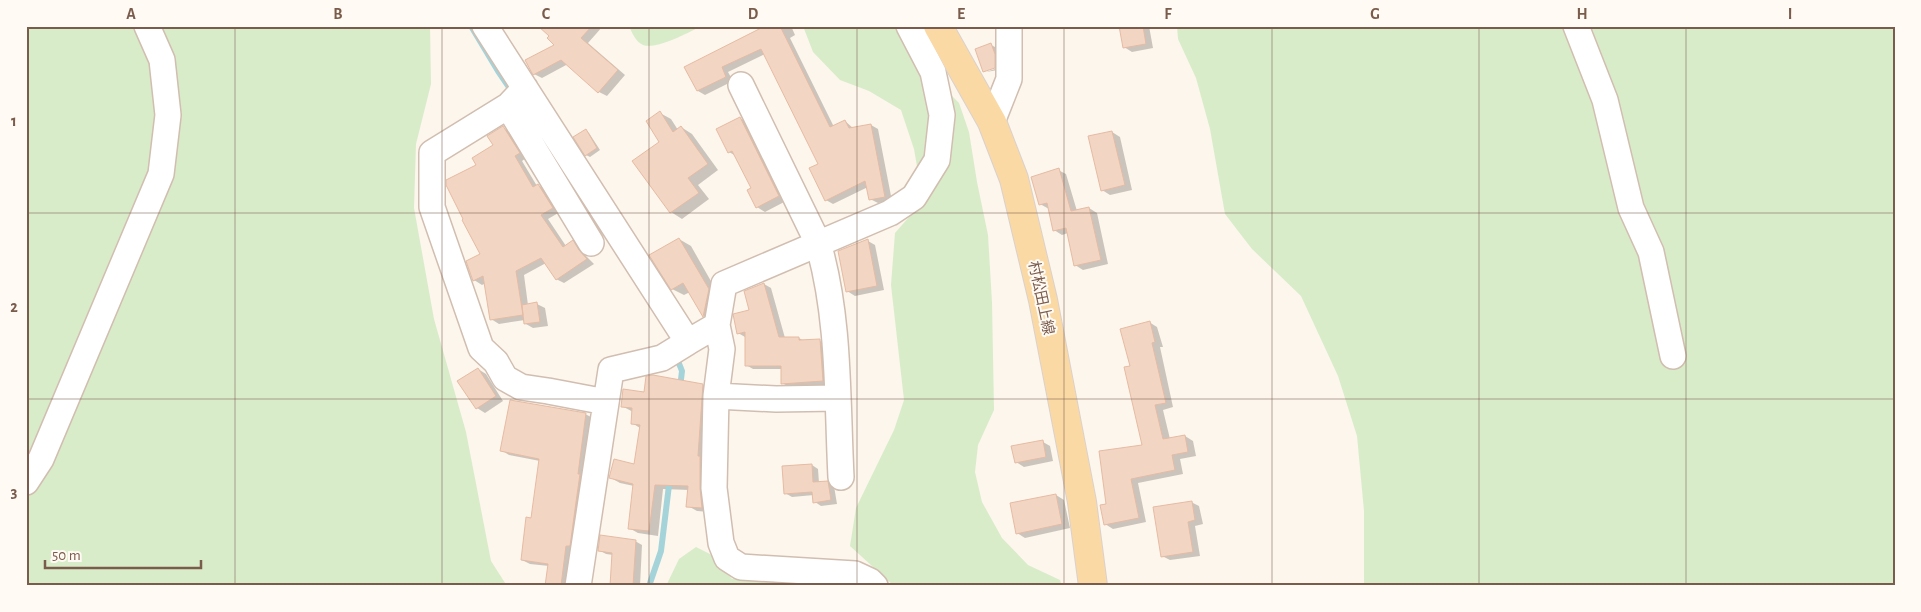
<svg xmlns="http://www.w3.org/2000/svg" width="1921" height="612" font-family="'Alegreya Sans','Noto Sans JP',sans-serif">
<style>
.green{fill:#d8ecc9}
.shadow{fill:#0003}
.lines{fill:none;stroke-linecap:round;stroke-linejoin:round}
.stream{stroke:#a5d3da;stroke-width:6}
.building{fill:#f3d5c3;stroke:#e6bba3}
.street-casing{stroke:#d1beb0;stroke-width:28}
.primary-casing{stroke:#dad1cd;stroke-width:30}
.street{stroke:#fff;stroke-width:25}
.primary{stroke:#fbd9a5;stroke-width:28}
.grid{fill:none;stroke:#7a5c4d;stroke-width:1;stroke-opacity:0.55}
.labels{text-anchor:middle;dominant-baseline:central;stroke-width:4;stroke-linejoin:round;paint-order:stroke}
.street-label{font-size:15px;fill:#7a5c4d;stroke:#fffaf3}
.neatline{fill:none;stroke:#7a5c4d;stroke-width:2}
.grid-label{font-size:16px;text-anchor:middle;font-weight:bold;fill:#7a5c4d}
</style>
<rect width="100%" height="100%" fill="#fdf6ec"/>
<!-- green -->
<path class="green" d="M26 26H430L431 84 416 144 414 208 434 319 466 432 491 561 507 586H26Z
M629 26H702C689 32 657 50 643 45 636 42 632 33 629 26Z
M803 26H897L911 55 959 103 969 132 977 182 988 235 992 302 994 410 978 445 975 472 982 502 1002 538 1028 565 1060 580 1062 586H894L850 546 856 508 894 430 904 400 891 285 895 233 923 201 914 149 901 110 869 91 840 80 813 52Z
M1177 26H1895V586H1364V511L1357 436 1338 376 1301 296 1252 249 1225 214 1210 129 1196 78 1178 39Z
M696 547 710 554 732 579 852 580 863 586H666L679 559Z"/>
<!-- shadow -->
<path class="shadow" d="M539 26H603L588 43 625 75 607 96 599 92 568 64 542 78 534 74 556 45 551 36Z
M768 26H791L795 35 790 38 834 127 845 121 853 128 871 125 878 129 892 201 878 203 870 199 868 187 833 204 826 200 819 164 765 54 728 72 733 81 705 95 698 91 686 67Z
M1120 26H1149L1153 48 1132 52 1124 47Z
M991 45 995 47 998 57V66L985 70V72L984 71Z
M998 68V70L986 72Z
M660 113 671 119 678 130 681 127 692 134 718 170 698 185 709 199 682 219 671 212 661 142Z
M740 118 748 123 786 201 765 212 757 207 753 188 736 156 729 152Z
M503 128 510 132 526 158 522 161 537 186 538 185 546 190 560 212 548 219 566 246 573 242 580 246 586 256 594 264 564 283 556 279 546 263 524 275 528 305 537 304 545 308 548 326 533 328 526 324 525 320 499 324 491 319 486 283 482 285 474 280 482 254 478 165 494 146Z
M586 131 589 133 600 150 590 157 586 155Z
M1112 132 1120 137 1132 190 1110 195 1102 190Z
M1058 170 1066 174 1077 211 1089 208 1097 213 1108 264 1083 270 1075 265 1068 233 1062 235 1054 230 1049 209 1040 204Z
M679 239 691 246 720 297 715 322 704 316 690 292 684 295 672 289Z
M868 241 875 245 884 290 855 296 847 291Z
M764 284 771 288 785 338H799L804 341H820L827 345 830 385 789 387 782 383V369H753L746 365 745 337 738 333Z
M1149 322 1157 327 1163 347H1160L1173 407 1163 410 1170 439 1185 436 1193 441 1196 456 1180 459 1183 474 1138 483 1146 522 1113 529 1105 524 1108 505 1144 446 1131 367Z
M478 369 486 374 503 401 485 413 477 408Z
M703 385 712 390 710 512 697 511 688 506 689 490 663 489 658 536 638 533 629 528 634 486 620 483 611 478 636 466 640 428 632 423 633 412 622 406 646 393Z
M585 414 593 418 569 586H547L549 566 530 564 522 560 532 519 540 461 509 455 501 450Z
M1043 442 1050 446 1053 461 1024 467 1016 462Z
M812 465 818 469 819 483 827 482 834 486 837 504 821 506 815 502 814 495 792 497 785 493 784 467Z
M1056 495 1064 500 1070 528 1025 538 1017 533Z
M1191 502 1199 506 1203 524 1195 526 1200 556 1170 560 1162 556Z
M635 541 642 545 640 586H612L613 555 606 554 599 550Z"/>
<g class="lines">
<!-- stream -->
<path class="stream" d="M471 26 498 71 513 93
M676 356 682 371 680 388
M649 586 661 551 670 477"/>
</g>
<!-- building -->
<path class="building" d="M538 26H592L581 38 618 70 598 93 561 60 533 75 525 60 554 45 547 38 549 36Z
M765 26H780L830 127 845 120 849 128 871 124 885 197 869 200 865 181 825 201 809 168 818 164 761 49 722 67 726 77 697 91 684 67Z
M1119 26H1143L1146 44 1123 48Z
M991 43 995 54V68L983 72 975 49Z
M660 111 673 132 681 126 708 164 688 178 699 193 670 213 632 161 659 142 646 121Z
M740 117 779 196 756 208 747 190 751 188 732 151 728 153 716 129Z
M503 126 520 153 515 156 533 187 538 184 553 208 541 215 563 247 573 240 579 250 587 259 556 280 541 258 516 271 523 315 490 320 483 276 473 281 466 261 480 254 462 220 463 219 446 185V180L476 165 472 158 493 145 487 136Z
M586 129 597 148 585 156 573 137Z
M1112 131 1125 185 1101 191 1088 136Z
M1059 168 1071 211 1089 207 1101 260 1074 266 1066 228 1053 231 1047 203 1039 205 1031 177Z
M679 238 709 289 703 317 683 283 671 290 649 255Z
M868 239 877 286 846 292 838 251Z
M764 283 779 337H799V340L820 339 823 381 781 384V366H745V332L737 334 733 314 749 310 744 291Z
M537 302 540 322 524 324 522 305Z
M1150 321 1155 342 1152 343 1166 403 1155 405 1163 439 1185 435 1188 452 1172 455 1175 470 1131 479 1139 518 1104 525 1100 505 1106 504 1099 451 1142 445 1124 367 1130 366 1120 329Z
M478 368 496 396 476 409 457 381Z
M653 375 703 384 698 456H700V488L702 508 686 507 688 486 655 485 649 531 628 529 633 484 609 478 614 459 634 464 640 425 631 424 632 408 621 407 623 389 644 392 646 376Z
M510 400 586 413 578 474H580L576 502 570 546H566L561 586H545L548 564 521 560 526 517 531 518 539 459 500 451Z
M1043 440 1046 457 1015 463 1011 446Z
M812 464 813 482 828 481 831 500 813 503 812 492 784 494 782 466Z
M1056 494 1062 524 1016 534 1010 503Z
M1192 501 1195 520 1188 522 1193 552 1161 557 1153 507Z
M600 535 636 540 633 586H610L612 553 598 551Z"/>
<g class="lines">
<!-- street casing -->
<g class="street-casing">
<path id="street" d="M485 26 688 342 717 325 724 284 890 213 914 197 937 160 942 115 933 72 909 26
M1576 26 1605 100 1631 208 1651 252 1673 356
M741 85 818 243C840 318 837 399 841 477
M525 88 508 106 432 153V207L481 348 496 362 505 378 521 387 548 391 606 402
M508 106 591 243
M992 122 1009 79V26
M717 325 722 349 716 396 714 488 721 543 727 558 741 567 855 574 870 581 875 586
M716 396 776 399 837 398
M26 482 41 459 161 174 168 115 162 60 147 26
M578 586 611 370 662 358 688 342"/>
</g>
<!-- primary casing -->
<g class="primary-casing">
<path id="primary" d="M938 26 992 122 1014 179 1043 300 1082 502 1093 586"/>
</g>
<!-- street -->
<use href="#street" class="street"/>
<!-- primary -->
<use href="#primary" class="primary"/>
</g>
<!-- grid -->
<path class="grid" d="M235 26V586M442 26V586M649 26V586M857 26V586M1064 26V586M1272 26V586M1479 26V586M1686 26V586M26 213H1895M26 399H1895"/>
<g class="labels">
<!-- street labels -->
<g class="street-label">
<text transform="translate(1041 298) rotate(78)">村松田上線</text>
</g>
</g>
<!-- border -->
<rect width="1921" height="612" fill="none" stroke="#fffaf3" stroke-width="55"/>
<!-- scale -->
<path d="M45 560v8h156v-8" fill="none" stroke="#7a5c4d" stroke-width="2.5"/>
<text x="52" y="560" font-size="15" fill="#7a5c4d" stroke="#fffaf3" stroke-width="4" paint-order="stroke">50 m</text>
<rect x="28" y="28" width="1866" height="556" class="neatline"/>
<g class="grid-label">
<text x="131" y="19">A</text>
<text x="338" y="19">B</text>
<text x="546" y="19">C</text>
<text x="753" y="19">D</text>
<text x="961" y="19">E</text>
<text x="1168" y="19">F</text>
<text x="1375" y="19">G</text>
<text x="1582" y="19">H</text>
<text x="1790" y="19">I</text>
<text x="14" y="126">1</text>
<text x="14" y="312">2</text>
<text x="14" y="497">3</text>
</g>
</svg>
